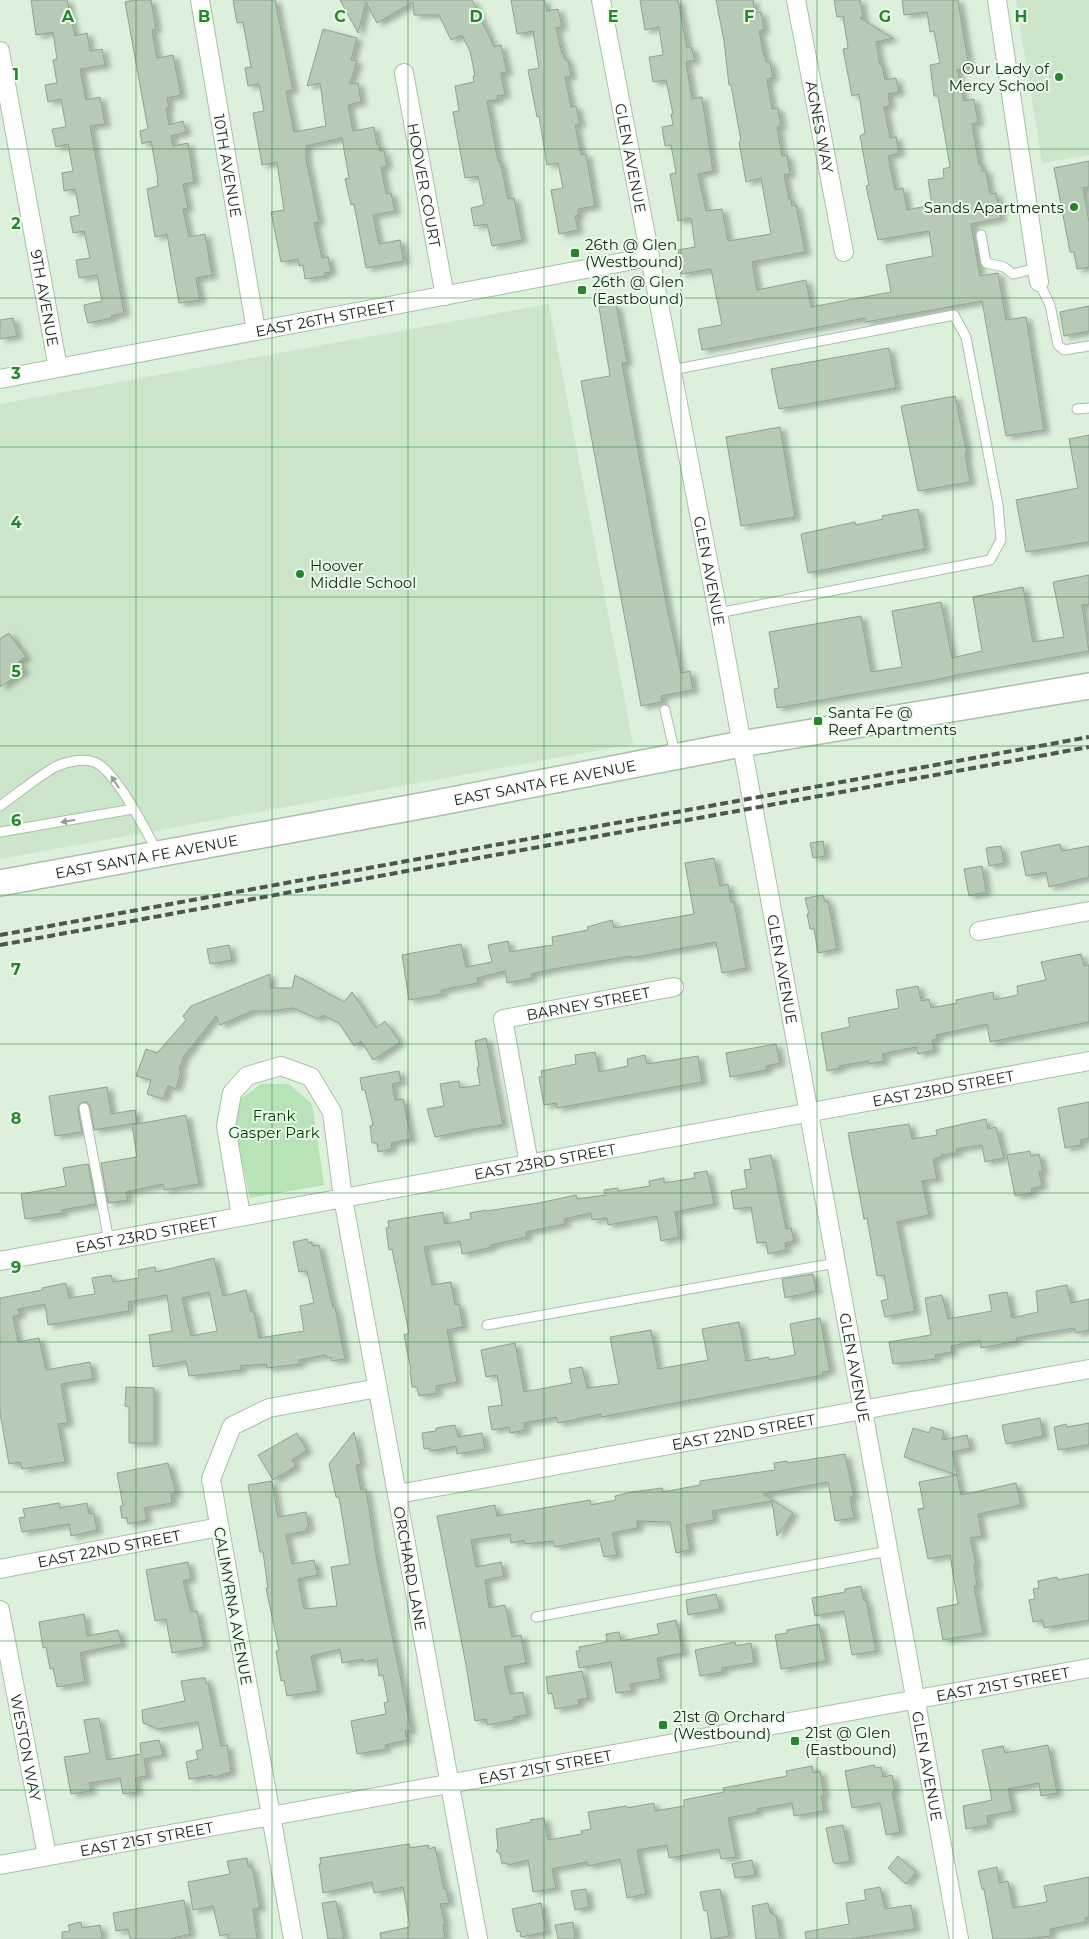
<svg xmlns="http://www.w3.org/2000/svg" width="1089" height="1939" font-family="Montserrat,sans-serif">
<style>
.built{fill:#cce5cb}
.green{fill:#b8e2b7}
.building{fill:#b6cab6;stroke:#90a390;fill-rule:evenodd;filter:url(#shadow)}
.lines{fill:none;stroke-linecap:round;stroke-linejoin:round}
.lane-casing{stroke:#abbeaa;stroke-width:11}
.street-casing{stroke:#abbeaa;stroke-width:20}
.secondary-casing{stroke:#abbeaa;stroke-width:28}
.lane{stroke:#fff;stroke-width:9}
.street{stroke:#fff;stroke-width:18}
.secondary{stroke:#fff;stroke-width:25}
.rail{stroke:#4d574c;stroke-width:4;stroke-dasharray:8 4;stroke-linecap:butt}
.oneway{fill:#989c98}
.grid{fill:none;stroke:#2b8231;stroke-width:1;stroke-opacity:0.55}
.poi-dot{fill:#2b8231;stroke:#e9fde8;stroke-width:2}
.labels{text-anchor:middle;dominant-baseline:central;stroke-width:4;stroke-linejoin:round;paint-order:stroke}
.poi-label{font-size:15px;fill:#1b221a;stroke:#e9fde8;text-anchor:start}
.street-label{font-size:15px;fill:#1b221a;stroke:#e9fde8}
.park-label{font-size:15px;fill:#033608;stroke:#e9fde8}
.grid-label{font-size:16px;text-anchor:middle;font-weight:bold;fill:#2b8231;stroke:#e9fde8;stroke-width:4;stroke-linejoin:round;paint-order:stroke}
</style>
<defs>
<filter id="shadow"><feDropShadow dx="5.5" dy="3" stdDeviation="2.5" flood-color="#0004"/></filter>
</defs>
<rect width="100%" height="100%" fill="#dcf0db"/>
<!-- built -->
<path class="built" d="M1016 0H1089V155L1042 163Z
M549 304 633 744 0 859V404Z"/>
<!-- green -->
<path class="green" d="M261 1084H289L312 1104 324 1185 250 1198 233 1123 239 1100Z"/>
<!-- building -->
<path class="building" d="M31 0H67L75 36 87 33 90 51 102 49 105 65 80 69 86 100 100 97 105 124 90 126 124 313 111 316 112 318 88 323 85 312 84 305 102 301 97 275 79 278 76 260 90 258 84 231 73 233 70 217 80 215 75 189 64 191 62 173 73 171 68 144 56 147 52 129 66 127 61 99 48 102 45 85 57 83 53 60 57 59 53 32 36 35Z
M134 0H151L156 29 152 30 157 58 173 55 181 95 167 98 169 107 166 108 169 125 183 121 186 132 171 136 173 146 188 143 194 182 183 184 188 208 183 209 189 237 205 234 212 275 196 278 200 300 179 303 167 234 155 237 147 189 158 186 157 180H158L151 141 142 144 140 131 148 129 125 2Z
M233 0H275L293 90 286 91 294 132 326 126 320 83 307 86 323 29 357 38 351 60 357 61 350 84 358 83 361 102 348 105 353 131 374 127 377 145 379 144 380 151H384L387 166 381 167 386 194 391 193 395 211 373 215 379 244 400 240 404 261 366 268 354 204 351 205 345 179 349 178 342 138 306 146V159L319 222 314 223 322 258 328 257 331 272 324 273 325 276 305 279 303 265 299 266 298 259 281 262 271 212 284 210 277 162 262 165 253 113 264 111 259 84 248 86 245 68 251 67 243 22 237 23Z
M340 0H472L494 47 501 45 507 72 501 73 505 95 497 96 498 100 487 101 498 161H500L508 199 514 198 522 240 492 246 487 224 474 226 471 208 484 205 478 176 465 178 453 112 459 111 455 86 474 82 473 76H475L470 51 462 35 451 40 439 15H414L413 2 377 23 366 2 358 33Z
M511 0H544L547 11 558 9 562 27 556 28 562 54 563 53 565 60H568L571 76 565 77 571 107 576 106 580 124 575 125 581 155 586 154 595 206 578 209 579 215 575 216 578 230 559 234 551 190 563 188 558 163 547 165 539 116 537 117 528 70 539 68 533 31 517 34Z
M640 0H678L687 48 691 47 695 60 686 62 692 99 702 97 713 171 698 174 706 211 722 209 728 241 771 234 761 178 746 182 739 142 741 141 731 85H729L724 41 716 0H753L755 13 761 12 764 30 759 31 764 56H765L766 62H770L773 78 767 79 772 109 778 108 781 126 777 127 782 156 787 155 790 174 784 175 789 199H791L792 206 796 205 805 252 752 262 757 290 806 280 811 307 891 292 886 265 933 256 929 231 878 240 866 186 869 185 860 136 865 133 859 94 852 96 843 49 848 48 843 16 837 17 834 0H860L863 17 860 18 893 38 876 42 880 65H882L885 80 896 78 899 92 888 94 890 106 884 107 890 138 896 137 899 153 888 156 895 190 903 188 907 210 932 205 928 180 944 178 943 169 950 167 938 96H934L930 65 940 63 934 31 930 32 927 12 904 15 902 0H958L969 67 957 70 964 101 974 99 978 123 972 124 979 165 981 164 982 171H986L990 194 996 193 1001 218 971 224 980 276 998 273 1006 320 1026 317 1044 430 1006 436 982 301 866 322 865 318 702 350 698 329 722 325 711 269 681 274 678 250 695 247 691 218 678 221 670 174 676 173 671 145 665 146 662 127 673 125 671 114H673L666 80 653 82 649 57 663 55 659 27 645 30Z
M1089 161V187L1083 188 1089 222V267L1077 269 1074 252H1070L1054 168Z
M616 304 627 362 622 363 667 608 681 673 690 671 693 690 661 696 662 702 641 706 581 381 610 376 599 307Z
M1089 306V331L1064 336 1060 312Z
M13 318 17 336 0 339V320Z
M889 348 896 388 779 409 771 369Z
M955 396 967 453H965L970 482 918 491 901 406Z
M780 427 795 517 741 526 726 437Z
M1089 435V542L1026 552 1016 500 1078 488 1069 439Z
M918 509 925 549 808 573 801 534 855 522 856 525 883 519 882 516Z
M1089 575V604L1082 605 1089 651 962 674 935 680 777 708 774 689 779 688 769 632 861 616 871 672 902 667 892 611 941 602 952 658 982 651 973 597 1023 587 1033 642 1064 637 1053 582Z
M9 633 26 657 18 662 24 671 0 687V639Z
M823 841 825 856 813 858 810 843Z
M1060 844 1062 851 1089 846V877L1049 887 1046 872 1026 876 1021 852Z
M1001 846 1004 863 989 866 986 848Z
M714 858 720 886 728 884 731 902H734L746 968 722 973 716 942 631 958V956L559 968 531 974 532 978 507 983 505 971 477 978 478 983 441 990 442 994 409 1000 402 955 461 944 466 967 492 962 488 945 508 941 510 952 526 949 553 945 552 937 588 930 587 927 612 920 614 928 694 914 685 863Z
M982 866 986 892 969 896 964 869Z
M823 895 825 902 828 901 837 949 818 953 814 929H810L807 914H809L805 898Z
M229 945 232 960 210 964 207 949Z
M1081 954 1084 966 1089 965V1022L990 1042 987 1024 936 1035 937 1039 932 1040 934 1050 918 1054 916 1047 882 1054 884 1061 869 1064V1061L839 1066 840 1068 827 1071 821 1033 850 1027 848 1018 899 1008 896 990 918 986 921 1001 929 999 931 1008 957 1003 956 1000 993 992 994 1000 1018 995 1017 986 1046 980 1041 962Z
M270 974V988H292L295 975 344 1002 352 992 376 1028 385 1021 400 1042 373 1060 361 1041 354 1046 339 1023 323 1015 318 1019 293 1008 270 1011H252L220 1025 216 1016 184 1056 179 1070 181 1071 176 1089 168 1086 163 1099 147 1094 151 1080 136 1076 146 1049 157 1053 186 1020 183 1016 191 1006Z
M486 1038 503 1125 480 1128 435 1137 427 1109 444 1106 440 1084 459 1081 460 1088 480 1085 477 1067H479L475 1041Z
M776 1044 780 1063 766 1066 767 1070 730 1077 726 1053Z
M595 1052 599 1072 628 1066 627 1059 645 1055 647 1064 698 1056 702 1082 557 1108 556 1103 544 1105 539 1077 542 1076 541 1071 576 1064 575 1055Z
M399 1071 401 1082 392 1084 395 1100 403 1099 411 1139 391 1143 392 1149 378 1152 377 1143H372L370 1126 373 1125 365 1090H362L360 1078Z
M107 1087 111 1114 135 1110 137 1123 94 1130 90 1106 87 1102H83L80 1104 78 1109 82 1132 55 1136 49 1096Z
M1089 1102V1138L1080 1140 1081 1145 1065 1148 1058 1108Z
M186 1115 199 1184 164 1190 163 1184 126 1192 128 1200 108 1203 101 1163 137 1157 132 1125Z
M986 1119 988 1129 996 1127 1004 1158 985 1162 982 1145 956 1149 957 1153 941 1155V1157L933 1159 937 1179 922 1181 929 1215 897 1222 915 1311 885 1317 881 1301 888 1299 884 1275 877 1276 867 1218 864 1219 848 1133 909 1124 912 1139 937 1135 936 1130Z
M1030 1151 1031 1156 1039 1154 1043 1171 1039 1172 1042 1186 1031 1189 1032 1193 1015 1196 1007 1155Z
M771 1155 786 1229 791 1228 794 1241 785 1243 786 1250 768 1254 766 1242 757 1243 751 1207 734 1209 731 1191 747 1188 744 1170 751 1169 749 1159Z
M88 1164 96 1204 62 1210 63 1213 25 1219 21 1194 66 1186 63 1168Z
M707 1171 714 1204 675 1212 679 1237 661 1241 657 1216 608 1225 607 1218 592 1220 591 1213 564 1219 565 1224 526 1232 527 1237 491 1245 492 1247 462 1254 460 1241 424 1247 432 1285 451 1282 455 1305 459 1304 463 1327 447 1330 457 1382 436 1386 437 1393 419 1396 417 1387H412L410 1370H411L404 1335 409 1333 392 1249 389 1250 386 1228 389 1227 388 1221 443 1212 445 1224 471 1219 470 1213 486 1210 487 1211 539 1203 576 1195 577 1199 605 1195 604 1190 618 1188V1191L650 1186 649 1181 664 1178V1183L695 1178 694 1173Z
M307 1239 308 1243 312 1242V1246L319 1245 333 1308 335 1307 345 1359 332 1361 331 1357 327 1358 326 1355 299 1360 300 1364 267 1368 266 1364 240 1366 241 1370 189 1376 186 1361 153 1367 149 1335 172 1331 167 1295 128 1302 129 1311 48 1325 45 1304 18 1309 20 1315 13 1316 18 1342 39 1338 46 1370 90 1362 93 1379 61 1384 68 1423 58 1424 65 1462 22 1469 20 1462 9 1464 0 1413V1298L43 1290 42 1288 66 1283 69 1298 95 1294 92 1278 111 1275 113 1282 139 1278 138 1270 155 1267 156 1272 214 1258 223 1296 246 1290 251 1312H254L259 1338 304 1331 300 1306 314 1303 307 1271 299 1272 293 1242ZM209 1292 217 1331 191 1336 182 1298Z
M813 1274 816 1291 785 1298 782 1279Z
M1067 1285 1071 1303 1089 1299V1330L1076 1333 1074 1328 1016 1338 1017 1341 981 1348 980 1340 951 1346 952 1352 935 1355 936 1359 893 1364 889 1342 931 1335 925 1298 942 1295 948 1319 992 1311 989 1295 1007 1292 1012 1318 1038 1312 1036 1291Z
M820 1318 830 1371 822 1372 823 1374 818 1376 601 1417V1414L558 1423 556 1417 524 1423 525 1430 510 1433 509 1427 492 1430 488 1407 502 1405 497 1375 486 1377 481 1350 515 1343 524 1392 572 1383 569 1369 582 1367 587 1388 619 1384 610 1337 651 1330 658 1369 708 1360 702 1329 739 1322 746 1361 769 1357V1360L795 1355 790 1324Z
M126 1387 154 1388V1443H129V1407L125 1406Z
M1040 1418 1043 1436 1006 1444 1002 1425Z
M1089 1423V1445L1058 1450 1054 1427 1066 1424 1067 1427Z
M455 1425 458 1437 482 1433 485 1449 457 1454 456 1446 430 1451V1448L424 1449 422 1433 436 1431V1428Z
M931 1427 944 1431 942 1440 967 1435 970 1448 952 1452 957 1475 904 1457 913 1428 929 1433Z
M354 1432 361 1464 356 1465 361 1490 366 1489 377 1561 411 1730 405 1731 407 1740 385 1745 386 1749 357 1754 351 1721 386 1714 384 1703 388 1702 383 1675 379 1676 377 1659 364 1662 363 1659 342 1663 340 1649 311 1656 318 1691 287 1696 284 1680 281 1681 276 1651 279 1650 266 1588H268L263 1552H260L248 1485 272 1481 278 1517 306 1512 309 1528H306V1531L286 1535 292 1564 314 1560 318 1575 298 1579 304 1609 337 1606 331 1567 350 1564 339 1497H336L329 1464Z
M297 1433 307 1450 292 1460 296 1466 273 1480 258 1455Z
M845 1454 854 1497H850L854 1518 835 1521 828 1482 763 1494 793 1513 777 1536 772 1501 712 1511 714 1520 686 1525 690 1550 676 1553 670 1522 637 1521 638 1528 612 1533 617 1555 604 1557 599 1538 555 1547 553 1541 525 1544 524 1540 511 1543 510 1534 471 1540 476 1567 501 1562 504 1576 485 1580 489 1608 505 1605 512 1637 521 1635 526 1663 504 1667 510 1694 523 1692 527 1715 514 1717V1720L487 1725 486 1719 475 1721 466 1665 437 1516 495 1505 497 1516 590 1500 591 1505 616 1500 615 1496 632 1492 662 1488 663 1492 700 1485V1481L775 1470 774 1463 787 1461V1463Z
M168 1463 176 1493 171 1494 172 1503 144 1508 147 1520 128 1524 127 1518H122L120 1506H123L117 1473Z
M957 1475 961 1495 1016 1483 1021 1505 978 1514 982 1536 970 1538 976 1564H974L977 1586H974L983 1633 943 1640 937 1608 958 1604 950 1555 928 1559 918 1509 924 1508 919 1482Z
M59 1503 60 1508 87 1503 89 1514 94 1513 97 1530 71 1536 69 1524 22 1532 19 1518 25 1517 23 1509Z
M188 1562 191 1579 183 1581 191 1612 197 1611 204 1647 172 1653 166 1619 155 1621 146 1570Z
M1089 1574V1620L1044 1628 1043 1620 1033 1622 1029 1600 1035 1599 1033 1589 1039 1588 1038 1581 1057 1577 1058 1580Z
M861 1586 864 1601 866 1600 876 1651 852 1655 844 1611 815 1616 812 1598 845 1592V1589Z
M716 1594 720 1609 688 1615 686 1600Z
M84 1614 87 1636 118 1630 122 1644 80 1653 85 1682 57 1687 53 1668 50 1669 46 1647 43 1648 39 1622Z
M676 1620 683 1653 657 1658 661 1679 630 1684 632 1691 616 1693 611 1662 579 1668 576 1651H580L579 1647 607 1642 606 1634 619 1632 621 1641 659 1634 657 1624Z
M819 1624 826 1661 781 1669 775 1635 787 1633V1630Z
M735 1642 736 1646 751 1643 754 1663 722 1668V1672L700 1676 695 1650Z
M582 1671 588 1698 578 1700 579 1705 555 1709 552 1693 548 1694 546 1677Z
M201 1678H205L206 1684 208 1683 221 1746 227 1745 231 1772 212 1778V1775L189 1779 186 1762 198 1759 196 1751 203 1749 198 1722 158 1729 143 1723 142 1710 185 1701 181 1681Z
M99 1718 107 1760 141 1754 140 1743 159 1740 163 1755 144 1759 147 1776 135 1778 137 1792 123 1794 120 1778 89 1783 91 1791 71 1794 64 1757 90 1753 84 1720Z
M1048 1745 1057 1793 1041 1796 1039 1783 1008 1789 1013 1811 987 1816 988 1825 966 1829 963 1806 992 1800 982 1750 1003 1746 1005 1753Z
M874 1765 875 1768 881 1767 883 1777 892 1775 895 1791 892 1792 900 1832 886 1835 880 1803 852 1808 845 1771Z
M812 1766 813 1773 820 1771 824 1795 821 1796 824 1811 794 1816 792 1803 757 1809 758 1812 728 1818 736 1857 721 1859 719 1849 669 1858 667 1845 637 1850 646 1894 627 1898 620 1859 588 1866 587 1862 552 1869 556 1888 533 1892 528 1860 508 1865 507 1863 502 1864 500 1854 496 1851 498 1848 496 1829 531 1822 530 1820 544 1818 548 1840 582 1834 581 1831 591 1829 588 1812 626 1806 627 1808 654 1803 655 1811 684 1806V1800L724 1792 723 1788 787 1776 786 1771Z
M843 1825 850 1861 835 1864 833 1862 826 1828Z
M409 1844 410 1848 428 1845 429 1849 435 1847 444 1889 446 1888 449 1903 440 1904 445 1924 443 1925 445 1939H381L380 1933 410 1927 403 1887 374 1893 372 1882 323 1893 319 1864H321L320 1858Z
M898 1856 916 1872 906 1884 888 1868Z
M247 1858 248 1867H252L260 1908 253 1909 257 1939H228V1934L220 1936 213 1906 193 1910 188 1882 230 1874 227 1861Z
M752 1860 755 1875 735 1878 732 1864Z
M997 1867 999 1883 1008 1881 1013 1908 1047 1902 1044 1886 1089 1877V1917L1085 1918 1086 1922 1050 1929 1051 1936 1025 1939H993L984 1889H982L978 1871Z
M880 1887 885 1909 911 1905 915 1929 850 1939H806L805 1932 849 1924 846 1903 866 1900 864 1890Z
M586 1889 589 1907 575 1910 571 1891Z
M720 1889 729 1936 711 1939 707 1910 704 1911 700 1892Z
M184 1900 190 1934 169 1939H130L128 1929 116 1931 113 1913Z
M336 1901 344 1939H328L322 1903Z
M541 1903 546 1932 521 1937 520 1931 517 1932 512 1909Z
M768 1903 770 1913 772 1912 773 1915H776L780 1939H756L752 1906Z
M81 1922 82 1928 100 1925 102 1939H62V1932L70 1931 68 1925Z
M573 1922 575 1939H558L555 1925Z"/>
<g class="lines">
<!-- lane casing -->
<g class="lane-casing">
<path id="lane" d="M981 235 986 263 1004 267 1013 274 1037 268
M1039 282 1050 305 1058 345 1064 350 1089 346
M672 370 954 315 966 337 998 505 1001 540 990 560 718 613
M1077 409 1089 408
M665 710 675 754
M0 806C17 794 35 779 53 768 64 762 81 758 94 762 115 769 146 831 157 851
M0 832 133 809
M84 1108 109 1241
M487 1325 836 1263
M536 1617 888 1551"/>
</g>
<!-- street casing -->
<g class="street-casing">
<g id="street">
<path id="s1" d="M200 0 256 331"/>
<path id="s2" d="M601 0 718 613 959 1939"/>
<path id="s3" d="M796 0 844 252"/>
<path d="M997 0 1039 282"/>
<path id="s4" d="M0 51 58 368"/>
<path id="s5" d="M404 73 445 296"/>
<path id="s6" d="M0 379 650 257"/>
<path d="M979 931 1089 911"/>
<path id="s7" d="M529 1164 503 1019 674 987"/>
<path id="s8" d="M241 1216 226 1126 232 1093 247 1076 281 1066 311 1077 332 1112 343 1198 478 1939"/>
<path id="s9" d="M0 1261 1089 1061"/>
<path id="s10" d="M398 1494 1089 1369"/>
<path id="s11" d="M0 1569 219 1527"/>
<path id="s12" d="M0 1610 47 1856"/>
<path id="s13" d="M0 1865 1089 1668"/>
<path d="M293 1939 211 1479 232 1426 269 1408 378 1388"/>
</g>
</g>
<!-- secondary casing -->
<g class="secondary-casing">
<g id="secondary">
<path id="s14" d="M0 883 431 804 741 744 1089 686"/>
</g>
</g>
<!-- lane -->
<use href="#lane" class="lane"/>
<!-- street -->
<use href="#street" class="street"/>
<!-- secondary -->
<use href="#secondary" class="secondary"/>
<!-- rail -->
<path class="rail" d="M0 935 1089 737
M0 945 1089 747"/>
</g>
<!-- one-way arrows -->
<defs><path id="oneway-solid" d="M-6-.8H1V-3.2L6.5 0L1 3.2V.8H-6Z" transform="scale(1.25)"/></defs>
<g class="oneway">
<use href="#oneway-solid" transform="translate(115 782) rotate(-123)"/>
<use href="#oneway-solid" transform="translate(68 821) rotate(170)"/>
</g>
<!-- grid -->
<path class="grid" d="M136 0V1939M272 0V1939M408 0V1939M544 0V1939M681 0V1939M817 0V1939M953 0V1939M0 149H1089M0 298H1089M0 447H1089M0 597H1089M0 746H1089M0 895H1089M0 1044H1089M0 1193H1089M0 1342H1089M0 1492H1089M0 1641H1089M0 1790H1089"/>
<!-- markers -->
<g class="poi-dot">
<circle cx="1059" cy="77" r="5"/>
<circle cx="1074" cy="207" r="5"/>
<rect x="570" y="248" width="10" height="10" rx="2.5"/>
<rect x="577" y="285" width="10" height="10" rx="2.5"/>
<circle cx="300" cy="574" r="5"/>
<rect x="813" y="716" width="10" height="10" rx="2.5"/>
<rect x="658" y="1720" width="10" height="10" rx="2.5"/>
<rect x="790" y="1736" width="10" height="10" rx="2.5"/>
</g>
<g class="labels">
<!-- poi labels -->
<g class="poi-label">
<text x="1049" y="68" text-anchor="end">Our Lady of<tspan x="1049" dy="17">Mercy School</tspan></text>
<text x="1064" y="207" text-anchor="end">Sands Apartments</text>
<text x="585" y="244">26th @ Glen<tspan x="585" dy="17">(Westbound)</tspan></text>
<text x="592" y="281">26th @ Glen<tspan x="592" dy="17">(Eastbound)</tspan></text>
<text x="310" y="565">Hoover<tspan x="310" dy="17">Middle School</tspan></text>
<text x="828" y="712">Santa Fe @<tspan x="828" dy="17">Reef Apartments</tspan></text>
<text x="673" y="1716">21st @ Orchard<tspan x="673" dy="17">(Westbound)</tspan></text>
<text x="805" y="1732">21st @ Glen<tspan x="805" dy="17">(Eastbound)</tspan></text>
</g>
<!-- street labels -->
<g class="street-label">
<text stroke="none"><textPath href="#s3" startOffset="129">AGNES WAY</textPath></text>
<text stroke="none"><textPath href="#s2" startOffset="161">GLEN AVENUE</textPath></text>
<text stroke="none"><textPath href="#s1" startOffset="168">10TH AVENUE</textPath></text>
<text stroke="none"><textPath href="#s5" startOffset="114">HOOVER COURT</textPath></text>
<text stroke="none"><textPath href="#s4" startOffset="251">9TH AVENUE</textPath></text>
<text stroke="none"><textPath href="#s6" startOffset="331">EAST 26TH STREET</textPath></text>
<text stroke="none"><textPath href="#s2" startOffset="581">GLEN AVENUE</textPath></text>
<text stroke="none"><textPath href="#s14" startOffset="554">EAST SANTA FE AVENUE</textPath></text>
<text stroke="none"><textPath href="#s14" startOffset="149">EAST SANTA FE AVENUE</textPath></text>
<text stroke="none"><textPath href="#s2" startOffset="986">GLEN AVENUE</textPath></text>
<text stroke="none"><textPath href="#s7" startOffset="234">BARNEY STREET</textPath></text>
<text stroke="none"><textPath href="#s9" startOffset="959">EAST 23RD STREET</textPath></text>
<text stroke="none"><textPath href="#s9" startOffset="554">EAST 23RD STREET</textPath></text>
<text stroke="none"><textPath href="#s9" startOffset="149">EAST 23RD STREET</textPath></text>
<text stroke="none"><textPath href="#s2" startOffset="1391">GLEN AVENUE</textPath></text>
<text stroke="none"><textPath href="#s10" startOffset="351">EAST 22ND STREET</textPath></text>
<text stroke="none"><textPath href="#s11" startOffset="111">EAST 22ND STREET</textPath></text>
<text stroke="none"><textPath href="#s8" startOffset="719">ORCHARD LANE</textPath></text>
<text transform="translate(233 1606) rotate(80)">CALIMYRNA AVENUE</text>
<text stroke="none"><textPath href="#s13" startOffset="1019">EAST 21ST STREET</textPath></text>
<text stroke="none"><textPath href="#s12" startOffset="140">WESTON WAY</textPath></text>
<text stroke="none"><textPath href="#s2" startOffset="1796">GLEN AVENUE</textPath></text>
<text stroke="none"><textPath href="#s13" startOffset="554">EAST 21ST STREET</textPath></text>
<text stroke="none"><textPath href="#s13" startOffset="149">EAST 21ST STREET</textPath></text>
</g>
<!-- park labels -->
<g class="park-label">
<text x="274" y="1115">Frank<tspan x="274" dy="17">Gasper Park</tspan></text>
</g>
</g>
<g class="grid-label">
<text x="68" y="22">A</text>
<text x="204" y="22">B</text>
<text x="340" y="22">C</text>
<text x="476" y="22">D</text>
<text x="613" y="22">E</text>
<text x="749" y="22">F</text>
<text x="885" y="22">G</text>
<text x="1021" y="22">H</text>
<text x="16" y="80">1</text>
<text x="16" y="229">2</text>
<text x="16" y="379">3</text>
<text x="16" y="528">4</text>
<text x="16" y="677">5</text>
<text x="16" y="826">6</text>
<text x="16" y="975">7</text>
<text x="16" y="1124">8</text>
<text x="16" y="1273">9</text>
</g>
</svg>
